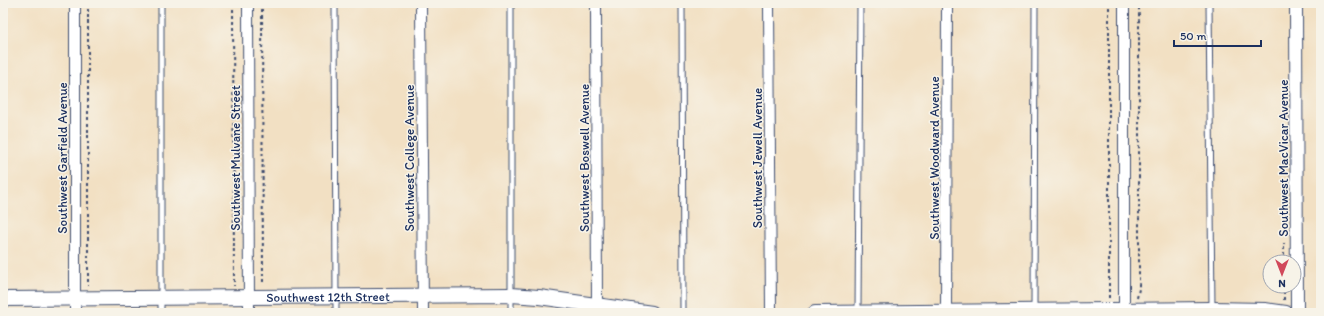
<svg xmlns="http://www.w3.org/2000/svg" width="1324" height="316" font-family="Itim,sans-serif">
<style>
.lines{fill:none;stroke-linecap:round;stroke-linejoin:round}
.service-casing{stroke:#3b4a6d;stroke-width:7}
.minor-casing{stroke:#3b4a6d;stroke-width:12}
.tertiary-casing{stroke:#3b4a6d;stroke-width:14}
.secondary-casing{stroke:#3b4a6d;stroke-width:16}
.path{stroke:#3b4a6d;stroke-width:2;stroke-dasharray:3 3;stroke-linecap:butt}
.service{stroke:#fff;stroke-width:5}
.minor{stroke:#fff;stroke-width:10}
.tertiary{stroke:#fff;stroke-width:12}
.secondary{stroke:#fff;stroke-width:14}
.labels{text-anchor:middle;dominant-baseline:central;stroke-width:3;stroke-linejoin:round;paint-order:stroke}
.street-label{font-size:13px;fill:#1b2f5e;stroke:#f7f3e8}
</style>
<rect width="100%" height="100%" fill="#f7f3e8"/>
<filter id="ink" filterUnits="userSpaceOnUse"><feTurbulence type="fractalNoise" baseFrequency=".025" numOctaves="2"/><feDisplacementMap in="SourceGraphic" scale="8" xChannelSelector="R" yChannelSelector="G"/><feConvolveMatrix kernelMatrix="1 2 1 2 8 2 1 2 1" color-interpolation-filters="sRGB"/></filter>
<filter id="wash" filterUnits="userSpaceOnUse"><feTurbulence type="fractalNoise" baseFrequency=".012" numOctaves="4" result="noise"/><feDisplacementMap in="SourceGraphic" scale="16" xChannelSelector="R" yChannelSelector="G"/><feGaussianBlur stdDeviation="0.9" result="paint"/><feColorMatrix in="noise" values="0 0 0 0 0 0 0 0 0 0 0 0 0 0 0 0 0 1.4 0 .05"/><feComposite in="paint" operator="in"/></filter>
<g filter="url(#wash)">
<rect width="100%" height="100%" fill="#f2e0c3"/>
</g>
<g filter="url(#ink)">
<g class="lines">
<!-- service casing -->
<g class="service-casing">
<path id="service" d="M335 3 336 313
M682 3 683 313
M1209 3 1212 308
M1034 310 1035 3
M858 312 860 3
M161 313V3
M511 313V3"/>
</g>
<!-- minor casing -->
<g class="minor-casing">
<path id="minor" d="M75 3V313
M248 3 249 313
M421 3 423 313
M596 3 597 313
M769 3 771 313
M946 313 947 3
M1124 313V3"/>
</g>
<!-- tertiary casing -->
<g class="tertiary-casing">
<path id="tertiary" d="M1296 3 1297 313"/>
</g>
<!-- secondary casing -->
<g class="secondary-casing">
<g id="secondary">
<path id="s1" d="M3 299 511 295 539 297 652 313"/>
<path d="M815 313 1212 309 1265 310 1286 313"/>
</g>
</g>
<!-- path -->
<path class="path" d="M88 3V286
M233 3 234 286
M262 3 263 284
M1284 262V243
M1109 298V3
M1137 298 1139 289V3
M1284 300V286
M263 308V313
M225 311 231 313
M518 311H539
M344 312H413
M434 312 503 311
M97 313 102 312
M291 313H329"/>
<!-- service -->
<use href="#service" class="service"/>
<!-- minor -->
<use href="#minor" class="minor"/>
<!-- tertiary -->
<use href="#tertiary" class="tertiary"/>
<!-- secondary -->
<use href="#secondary" class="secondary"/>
</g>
</g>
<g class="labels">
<!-- street labels -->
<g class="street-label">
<text transform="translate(62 158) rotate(-90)">Southwest Garfield Avenue</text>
<text transform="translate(235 158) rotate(-90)">Southwest Mulvane Street</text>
<text transform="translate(409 158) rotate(-90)">Southwest College Avenue</text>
<text transform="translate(584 158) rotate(-90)">Southwest Boswell Avenue</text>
<text transform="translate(757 158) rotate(-90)">Southwest Jewell Avenue</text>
<text transform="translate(934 158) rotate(-90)">Southwest Woodward Avenue</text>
<text transform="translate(1283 158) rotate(-90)">Southwest MacVicar Avenue</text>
<text stroke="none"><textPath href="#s1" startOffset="325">Southwest 12th Street</textPath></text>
</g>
</g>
<!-- margin -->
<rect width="1324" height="316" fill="none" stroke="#f7f3e8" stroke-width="16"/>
<!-- north arrow -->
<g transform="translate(1282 274) rotate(180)"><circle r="19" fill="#f7f3e8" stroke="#9fa5b1"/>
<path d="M0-3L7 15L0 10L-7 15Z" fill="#d1495b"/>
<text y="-6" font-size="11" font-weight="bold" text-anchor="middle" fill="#1b2f5e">N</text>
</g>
<!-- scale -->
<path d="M1174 40v6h87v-6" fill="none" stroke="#1b2f5e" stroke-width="2"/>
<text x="1180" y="40" font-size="12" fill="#1b2f5e" stroke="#f7f3e8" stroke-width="3" paint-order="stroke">50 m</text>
</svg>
